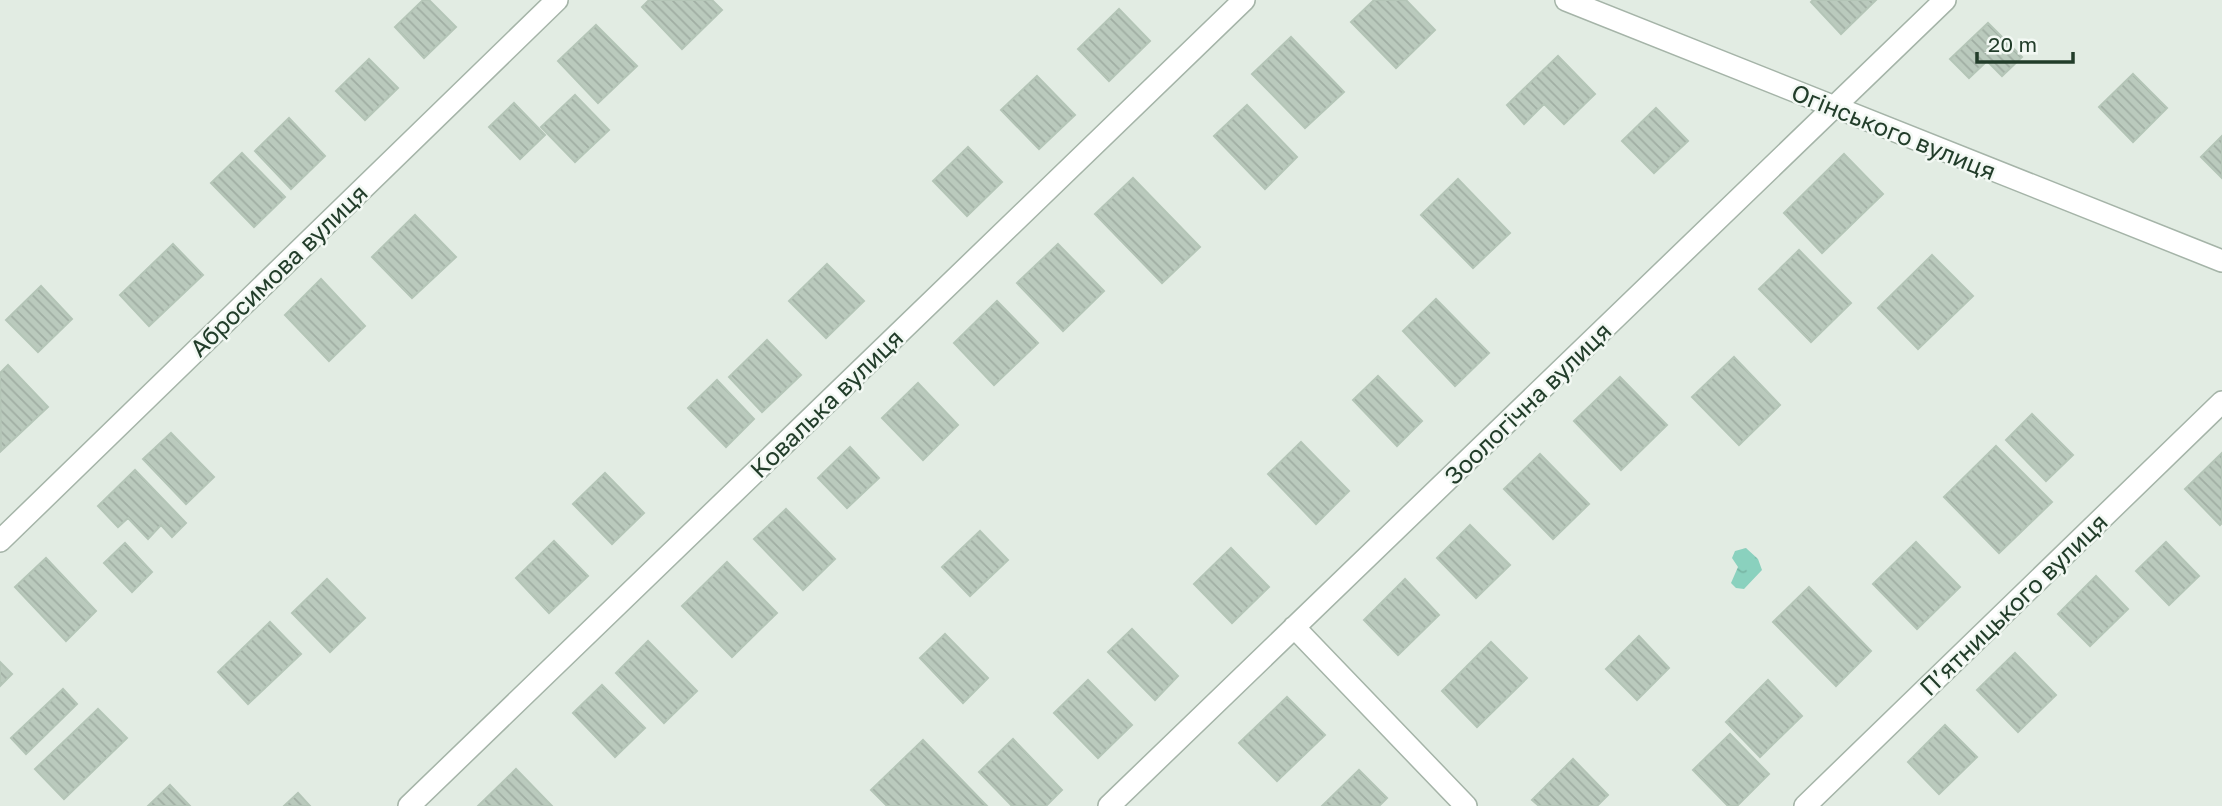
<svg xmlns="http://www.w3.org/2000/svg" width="2222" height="806" font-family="'Golos Text',sans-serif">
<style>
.water{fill:url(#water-ripples)}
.building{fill:url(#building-back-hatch);stroke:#b4c5b7;stroke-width:2}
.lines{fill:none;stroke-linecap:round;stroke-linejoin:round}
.minor-casing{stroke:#a5b4a8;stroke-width:24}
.minor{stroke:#fff;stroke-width:21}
.labels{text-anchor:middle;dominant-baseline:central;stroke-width:5;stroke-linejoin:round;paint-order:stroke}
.street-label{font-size:24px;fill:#223d2a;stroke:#f2f8f3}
</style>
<defs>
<pattern id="water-ripples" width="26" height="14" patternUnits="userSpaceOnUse" patternTransform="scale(1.75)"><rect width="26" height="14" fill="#8ad1be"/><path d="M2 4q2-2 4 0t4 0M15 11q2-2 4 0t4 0" fill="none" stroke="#77b4a3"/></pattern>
<pattern id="building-back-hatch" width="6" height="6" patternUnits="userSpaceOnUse" patternTransform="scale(1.75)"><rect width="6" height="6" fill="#bacabd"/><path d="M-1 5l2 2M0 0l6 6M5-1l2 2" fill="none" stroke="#a0aea3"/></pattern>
</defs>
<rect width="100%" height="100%" fill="#e2ece3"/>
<!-- water -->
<path class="water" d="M1746 548 1758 559 1762 570 1744 589 1736 588 1731 583 1738 567 1732 558 1735 551Z"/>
<!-- building -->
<path class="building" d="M423 0H429L456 27 424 58 395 27Z
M649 0H712L722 10 682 49 642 7Z
M1374 0H1406L1435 30 1396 68 1351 22Z
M1813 0H1876L1841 34 1811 2Z
M1119 9 1150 41 1109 81 1078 49Z
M1988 23 2022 57 2002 76 1987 61 1969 78 1950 59Z
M596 25 637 66 598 103 558 61Z
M1291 37 1344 92 1305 128 1252 74Z
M1558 56 1595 94 1564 124 1544 104 1524 124 1507 105Z
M369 59 398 88 365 120 336 91Z
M2133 74 2167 108 2133 142 2099 107Z
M1037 76 1075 115 1039 149 1001 110Z
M575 95 609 130 575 162 541 127Z
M514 103 545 135 520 159 489 127Z
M1247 105 1297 157 1265 189 1214 136Z
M1656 108 1688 141 1654 173 1622 141Z
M289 118 325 156 291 189 255 151Z
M2222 136V178L2201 157Z
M968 147 1002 182 967 216 933 181Z
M242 153 285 197 254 227 211 183Z
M1844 154 1883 194 1822 253 1784 213Z
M1133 178 1200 247 1162 283 1095 214Z
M1458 179 1510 233 1473 268 1421 215Z
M415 215 456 257 412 298 372 257Z
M173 244 203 275 149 326 120 295Z
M1058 244 1104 291 1063 331 1017 283Z
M1799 250 1851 303 1811 342 1759 289Z
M1932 255 1973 296 1918 349 1878 308Z
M827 264 864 301 826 338 789 301Z
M321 279 365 326 329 361 285 315Z
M41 286 72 319 38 352 6 320Z
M1436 299 1489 353 1455 386 1403 331Z
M997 301 1038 343 994 385 954 343Z
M767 340 801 375 762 412 729 377Z
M1734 357 1780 405 1739 445 1692 397Z
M8 365 48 407 1 451 0 373Z
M1378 376 1422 421 1397 446 1353 400Z
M1620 377 1667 425 1621 470 1574 421Z
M717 380 754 419 726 447 688 408Z
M918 383 958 425 923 460 882 418Z
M2032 414 2073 455 2046 481 2006 440Z
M171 433 214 477 186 504 143 459Z
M1301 442 1349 491 1316 524 1268 474Z
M1996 446 2052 502 1999 553 1944 497Z
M850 447 879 478 847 508 818 478Z
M2222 453V523L2220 525 2185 489Z
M1540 454 1589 504 1553 539 1504 489Z
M135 470 186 523 172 537 161 525 148 539 128 518 118 527 98 506Z
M605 473 644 513 612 544 573 504Z
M786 509 835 559 803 590 754 539Z
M1470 525 1510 565 1476 598 1437 558Z
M980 531 1008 560 970 596 942 567Z
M554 541 588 576 549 613 516 578Z
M1916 542 1960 587 1917 629 1873 584Z
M2166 542 2199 576 2169 605 2136 571Z
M125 543 152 572 132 592 104 563Z
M1231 548 1269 587 1232 623 1194 584Z
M46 558 96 611 66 641 15 587Z
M727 562 777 613 732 657 682 606Z
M2096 576 2128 609 2090 646 2058 614Z
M327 579 365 618 330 652 292 613Z
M1405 579 1439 615 1398 655 1364 620Z
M1809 587 1871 651 1836 686 1773 622Z
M270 622 301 654 248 704 218 672Z
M1132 629 1178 676 1155 700 1108 652Z
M945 634 988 678 963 703 920 658Z
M1639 636 1669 668 1637 700 1606 669Z
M648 641 697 691 664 723 616 673Z
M1491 642 1527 678 1477 727 1442 691Z
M2015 653 2056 695 2018 732 1977 690Z
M0 662 12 674 0 686Z
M1088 680 1132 725 1098 758 1054 713Z
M1768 680 1802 716 1760 757 1726 722Z
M602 685 645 728 615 757 573 713Z
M63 689 77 704 26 754 11 738Z
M1287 697 1325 735 1277 781 1239 743Z
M98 709 127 738 64 799 35 769Z
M1945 725 1977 757 1939 794 1908 762Z
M1730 734 1769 774 1737 806H1728L1693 770Z
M1013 739 1062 790 1046 806H1012L979 772Z
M923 740 987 806H887L871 790Z
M1573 759 1608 795 1597 806H1539L1532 800Z
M516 769 552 806H478Z
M1359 770 1387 798 1379 806H1322Z
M170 785 190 806H148Z
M298 793 310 806H284Z"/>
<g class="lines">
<!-- minor casing -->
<g class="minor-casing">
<path id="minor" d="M1566 0 2222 261
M0 541 557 0
M1294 627 1466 806
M409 806 1244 0
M1109 806 1945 0
M1805 806 2222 402"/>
</g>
<!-- minor -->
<use href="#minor" class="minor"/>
</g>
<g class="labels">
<!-- street labels -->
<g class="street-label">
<text transform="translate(1894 131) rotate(22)">Огінського вулиця</text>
<text transform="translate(278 270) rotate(-44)">Абросимова вулиця</text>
<text transform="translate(826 403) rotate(-44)">Ковалька вулиця</text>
<text transform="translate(1527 403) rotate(-44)">Зоологічна вулиця</text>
<text transform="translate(2013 604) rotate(-44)">П’ятницького вулиця</text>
</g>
</g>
<!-- scale -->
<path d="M1977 52v10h96v-10" fill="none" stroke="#223d2a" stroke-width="3.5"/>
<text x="1988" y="52" font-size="21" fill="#223d2a" stroke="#f2f8f3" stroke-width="5" paint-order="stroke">20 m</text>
</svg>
